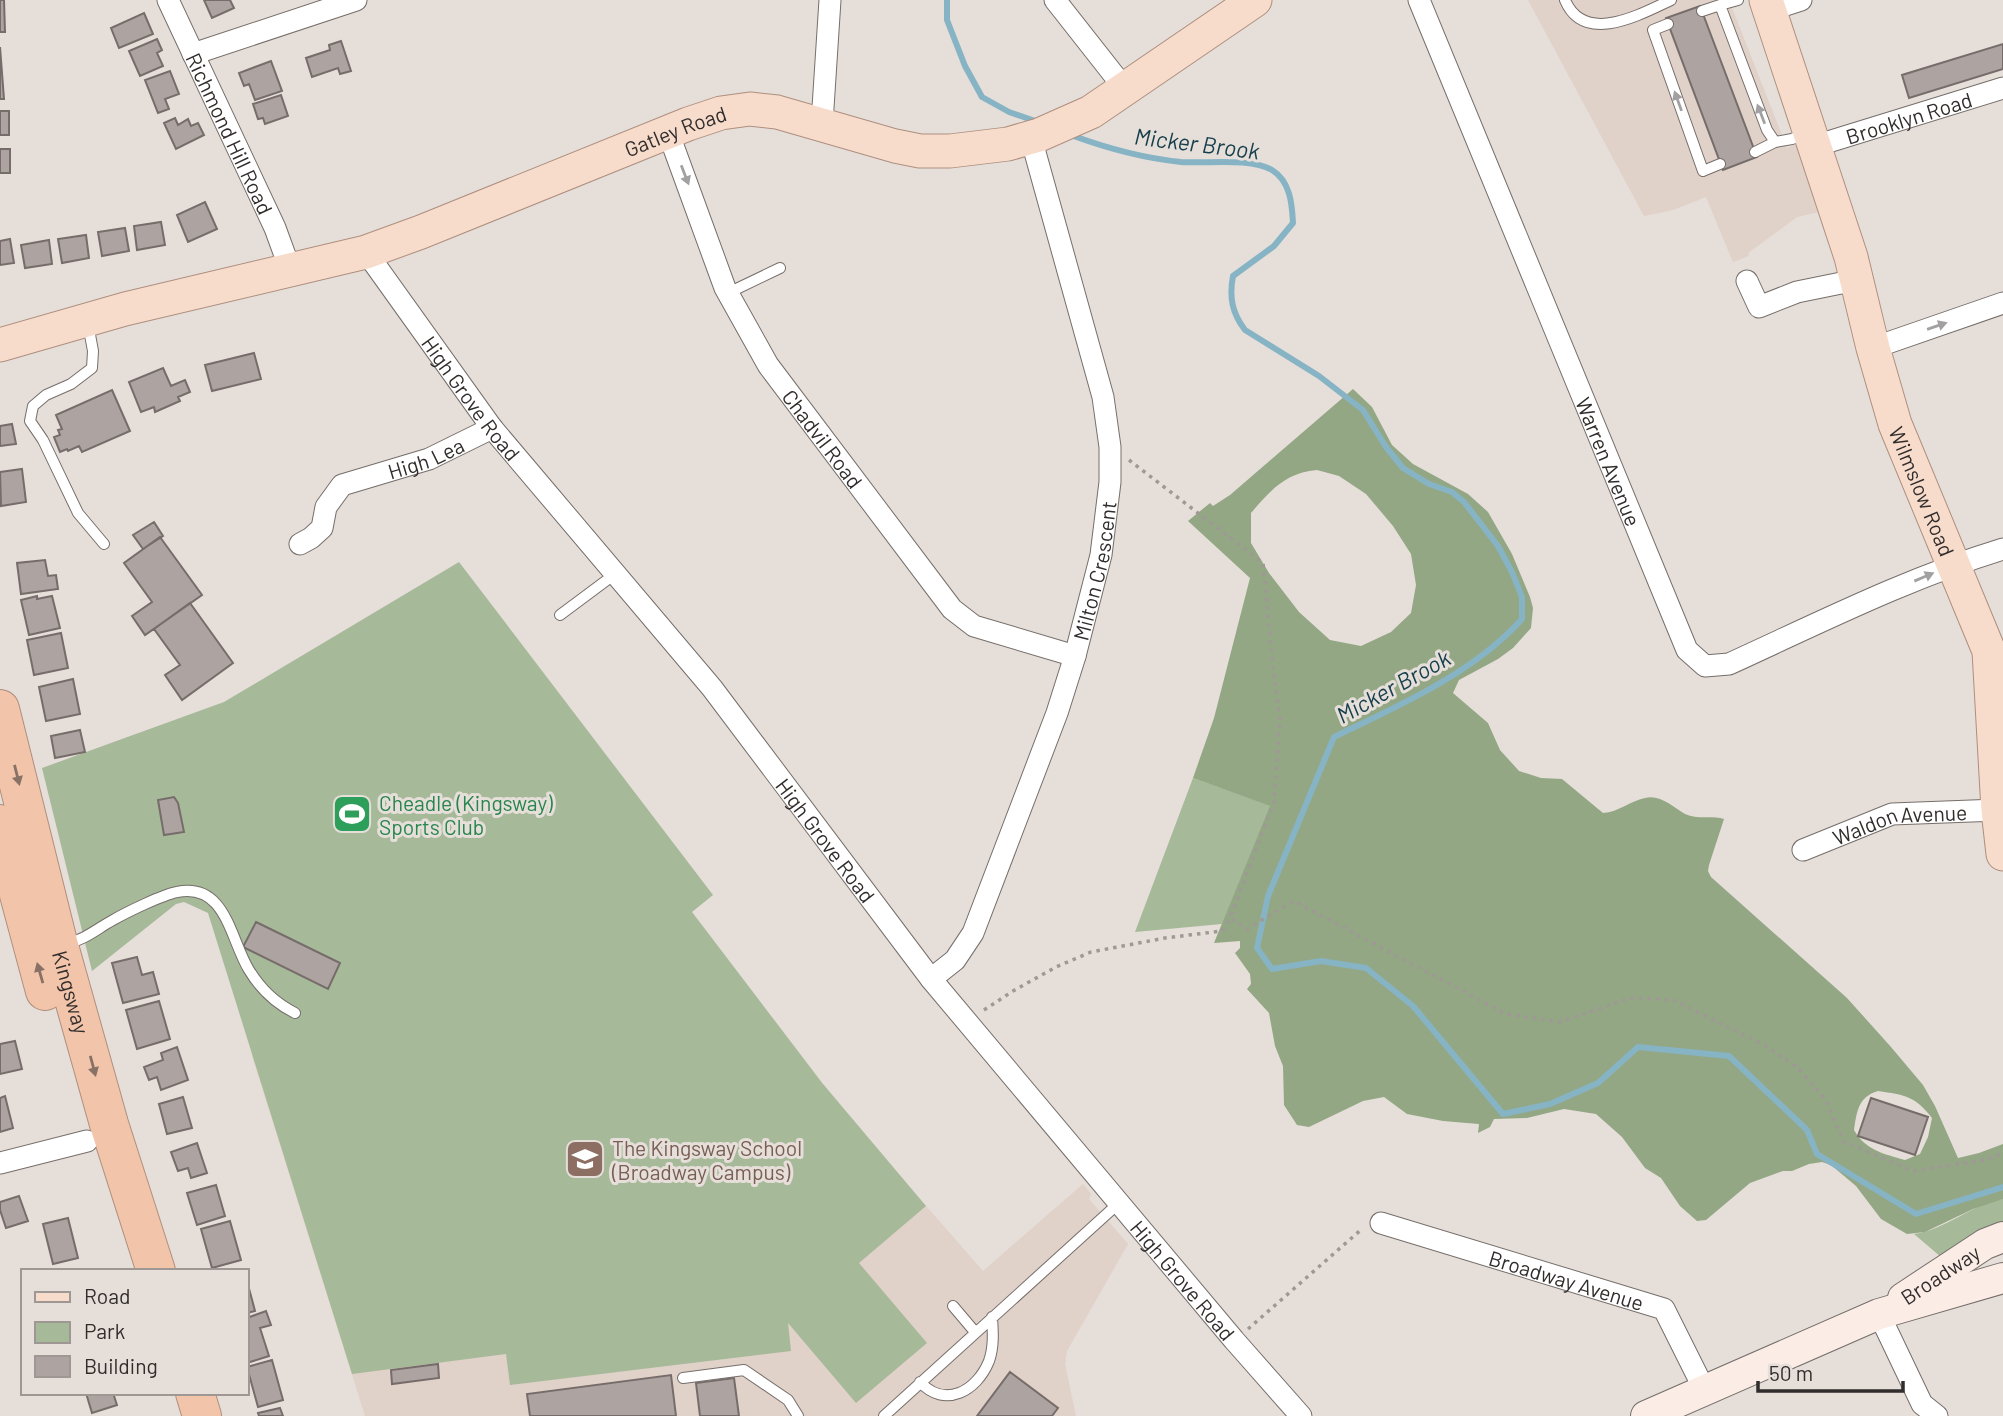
<svg xmlns="http://www.w3.org/2000/svg" width="2003" height="1416" font-family="Barlow,sans-serif">
<style>
.built{fill:#e0d1c9}
.green{fill:#a6b999}
.forest{fill:#93a784;fill-rule:evenodd}
.lines{fill:none;stroke-linecap:round;stroke-linejoin:round}
.stream{stroke:#86b4c5;stroke-width:6}
.building{fill:#ada4a1;stroke:#766d6b;stroke-width:2}
.lane-casing{stroke:#756e6a;stroke-width:12}
.street-casing{stroke:#756e6a;stroke-width:23}
.secondary-casing{stroke:#756e6a;stroke-width:32}
.primary-casing{stroke:#ae8f7e;stroke-width:35}
.highway-casing{stroke:#ae8f7e;stroke-width:40}
.path{stroke:#9f9995;stroke-width:3.5;stroke-dasharray:3.5 5;stroke-linecap:butt}
.lane{stroke:#fff;stroke-width:10}
.street{stroke:#fff;stroke-width:21}
.secondary{stroke:#fbede6;stroke-width:30}
.primary{stroke:#f7dccc;stroke-width:33}
.highway{stroke:#f2c4aa;stroke-width:38}
.oneway{fill:#a2a0a0}
.oneway2{fill:#887165}
.labels{text-anchor:middle;dominant-baseline:central;stroke-width:6;stroke-linejoin:round;paint-order:stroke}
.street-label{font-size:21px;fill:#312d2c;stroke:#e6ded9}
.leisure-label{font-size:21px;fill:#27864d;stroke:#e6ded9;text-anchor:start}
.education-label{font-size:21px;fill:#785e54;stroke:#e6ded9;text-anchor:start}
.water-label{font-size:23px;font-style:italic;fill:#153f4c;stroke:#e6ded9}
</style>
<rect width="100%" height="100%" fill="#e6ded9"/>
<!-- built -->
<path class="built" d="M1528 0H1729L1787 148 1800 143 1819 212 1797 217 1748 253 1749 256 1733 262 1706 197 1673 210 1644 216Z
M352 975 823 1084 863 1134 983 1271 1083 1184 1091 1194 1089 1199 1128 1244 1067 1351 1065 1364 1076 1416H365L252 1056Z"/>
<!-- green -->
<path class="green" d="M459 562 713 895 692 912 823 1084 926 1206 859 1263 927 1343 856 1403 788 1323 791 1351 510 1385 506 1354 352 1374 208 913 184 902 176 904 92 971 42 768 224 702Z
M1193 778 1271 806 1222 924 1135 932Z
M2003 1199V1229L1941 1257 1914 1234C1946 1230 1971 1204 2003 1199Z"/>
<!-- forest -->
<path class="forest" d="M1353 389 1372 407 1392 445 1413 464 1468 494 1488 512 1512 554 1530 597 1533 608 1531 628 1513 648 1498 659 1459 680 1453 693 1488 723 1500 750 1519 771 1541 778 1562 779 1603 813C1619 812 1630 801 1645 798 1660 794 1673 807 1685 814 1698 820 1711 815 1724 819L1709 865 1708 871 1711 877 1847 998 1891 1047 1923 1085 1935 1106 1958 1158 1979 1153 2003 1144V1199L1973 1209 1925 1232 1907 1234 1881 1219 1856 1186 1831 1165 1822 1162 1809 1164 1792 1171H1783L1750 1183 1706 1220 1697 1221 1680 1206 1661 1178 1645 1168 1622 1137 1596 1114 1564 1109 1527 1118 1494 1119 1490 1127 1478 1133 1479 1124 1443 1121 1407 1114 1384 1097 1363 1101 1309 1127 1297 1125 1284 1105 1283 1066 1275 1046 1269 1013 1247 989 1251 984 1250 974 1235 953 1240 948V941L1214 943 1270 806 1193 778 1214 718 1250 578 1188 521 1210 503 1213 506 1230 495ZM1317 470 1339 476 1366 494 1393 526 1411 554 1416 585 1411 613 1391 632 1361 646 1330 640 1299 612 1269 573 1251 543V513C1271 490 1285 473 1317 470ZM1878 1091C1905 1095 1915 1096 1932 1118L1928 1137 1920 1154 1905 1160C1884 1154 1865 1150 1854 1130 1857 1111 1858 1097 1878 1091Z"/>
<g class="lines">
<!-- stream -->
<path class="stream" d="M947 0V20L965 66 982 97 1009 112 1038 122
M1071 135C1106 148 1142 158 1181 162 1206 164 1249 157 1272 170 1290 181 1292 203 1293 223L1274 246 1233 276C1229 297 1232 313 1245 330L1319 376 1363 410 1386 447 1403 468 1429 484 1452 492 1464 502 1498 546 1512 572 1522 597V619C1474 673 1398 706 1334 737L1268 896 1257 948 1272 969 1321 961 1366 968 1413 1006 1503 1114 1550 1104 1598 1083 1638 1047 1729 1056 1807 1130 1817 1154 1916 1214 2003 1187"/>
</g>
<!-- building -->
<path class="building" d="M0 0H4L5 32H0Z
M204 0H230L234 8 212 18Z
M1700 6 1757 157 1723 170 1666 18Z
M144 13 153 34 119 48 111 28Z
M157 39 162 50 157 53 163 66 140 76 129 51Z
M341 41 351 71 340 74 338 68 312 77 306 58 330 50 329 45Z
M2003 44V69L1909 98 1902 75Z
M0 47 4 99H0Z
M271 61 282 91 255 100 249 84 244 86 239 73Z
M170 71 179 94 165 99 169 109 158 113 145 80Z
M281 95 288 116 265 124 263 118 258 119 253 104Z
M0 111H9V135H0Z
M175 118 178 125 188 119 191 126 198 123 204 135 176 149 164 123Z
M0 149H10V173H0Z
M205 202 217 229 188 242 177 215Z
M161 222 165 245 137 250 134 226Z
M125 228 129 251 102 256 98 232Z
M86 235 89 258 62 263 58 239Z
M10 239 14 263 0 265V241Z
M49 240 52 264 25 268 21 245Z
M254 353 261 379 212 391 205 365Z
M163 368 171 386 185 380 190 392 178 397 180 401 155 412 154 407 141 412 129 382Z
M112 390 130 431 82 452 79 446 68 451 67 449 60 452 54 437 60 435 58 430 62 429 56 415Z
M12 424 16 444 0 446V426Z
M22 469 26 502 1 506 0 472Z
M154 522 163 536 143 549 133 535Z
M160 537 202 595 145 635 132 616 152 602 124 563Z
M45 560 48 576 56 575 58 589 21 594 17 563Z
M37 596V599L52 596 60 628 29 635 21 600Z
M190 603 233 663 182 700 165 675 180 665 154 629Z
M61 633 68 668 34 675 27 640Z
M73 679 80 714 46 721 39 687Z
M80 730 85 752 55 758 51 736Z
M174 797 178 803 184 832 164 835 158 800Z
M256 922 340 963 328 989 243 947Z
M137 957 142 975 153 972 159 994 123 1003 112 963Z
M159 1001 170 1039 137 1049 126 1010Z
M15 1041 22 1069 0 1074V1044Z
M177 1047 188 1080 161 1090 157 1077 149 1080 144 1067 163 1060 161 1053Z
M5 1096 13 1128 0 1132V1098Z
M183 1097 192 1128 167 1134 159 1104Z
M1871 1098 1928 1117 1915 1155 1858 1136Z
M197 1143 207 1173 191 1178 188 1168 178 1171 171 1152Z
M216 1185 225 1216 197 1225 187 1193Z
M19 1196 28 1221 6 1228 0 1210V1202Z
M68 1218 78 1258 53 1264 43 1224Z
M230 1221 241 1260 212 1268 201 1229Z
M247 1281 255 1311 247 1313Z
M266 1311 271 1325 260 1328 269 1356 247 1363V1318Z
M272 1360 283 1400 258 1407 247 1367Z
M438 1364 439 1378 392 1384 391 1370Z
M1010 1372 1058 1408 1052 1416H977Z
M671 1375 676 1416H530L527 1394Z
M734 1378 739 1416H700L696 1383Z
M86 1393H113L117 1405 92 1413Z
M280 1408 283 1416H259L258 1413Z"/>
<g class="lines">
<!-- lane casing -->
<g class="lane-casing">
<path id="lane" d="M1565 0C1584 46 1641 14 1671 0
M1738 0 1720 5 1767 130 1775 142 1792 139 1807 133
M1702 11 1720 5
M1668 24 1653 30 1703 171 1720 164
M1755 152 1775 142
M728 293 780 268
M88 324 93 351 92 368 71 384 46 395 33 406 30 421 43 440 78 513 104 544
M560 615 615 574
M66 944C86 939 95 930 113 920 127 912 162 895 177 892 226 882 230 939 249 970 261 990 275 1003 295 1013
M953 1306 975 1332
M683 1378 744 1370 788 1400 798 1416
M920 1382C945 1409 977 1391 989 1361 994 1347 993 1332 992 1317
M884 1416 1120 1202"/>
</g>
<!-- street casing -->
<g class="street-casing">
<g id="street">
<path id="s1" d="M168 0 275 228 290 269"/>
<path d="M1055 0 1125 89"/>
<path id="s2" d="M1419 0 1687 650 1705 666 1729 664C1819 623 1908 578 2003 549"/>
<path d="M1770 10 1801 0"/>
<path d="M193 54 356 0"/>
<path d="M822 123 830 0"/>
<path id="s3" d="M668 132 725 288 768 365 952 609 974 626 1075 656"/>
<path id="s4" d="M1815 146 2003 88"/>
<path id="s5" d="M366 252 492 428 712 688 931 979 1234 1340 1301 1416"/>
<path d="M1747 281 1759 307 1797 292 1856 280"/>
<path d="M1873 348 2003 303"/>
<path id="s6" d="M300 544 311 538 322 528 326 507 342 485 429 459 492 428"/>
<path id="s7" d="M1803 850 1892 814 1998 810"/>
<path id="s8" d="M931 979 955 960 973 933 1057 713 1075 656 1101 555 1110 482V447L1103 397 1031 138"/>
<path d="M0 1163 87 1141"/>
<path id="s9" d="M1381 1223 1664 1309 1705 1391"/>
<path d="M1879 1314 1922 1404 1937 1416"/>
</g>
</g>
<!-- secondary casing -->
<g class="secondary-casing">
<g id="secondary">
<path id="s10" d="M1903 1298 1985 1244 2003 1237"/>
<path d="M1646 1416 1879 1314 2003 1278"/>
</g>
</g>
<!-- primary casing -->
<g class="primary-casing">
<g id="primary">
<path id="s11" d="M1766 0 1851 257 1873 348 1895 424 1989 651 1998 810 2003 854"/>
<path id="s12" d="M0 345 125 309 366 252 421 232 688 124 721 113 750 109 777 112 895 146 920 151H950L1008 144 1039 135 1091 112 1255 0"/>
</g>
</g>
<!-- highway casing -->
<g class="highway-casing">
<g id="highway">
<path id="s13" d="M0 709 59 946 109 1124 156 1271"/>
<path d="M0 824 45 991"/>
<path d="M195 1393 202 1416"/>
</g>
</g>
<!-- path -->
<path class="path" d="M1129 460 1263 563 1274 677 1280 717 1274 802 1230 918 1247 929 1294 901 1506 1014 1560 1022 1630 998 1673 1000 1764 1045 1797 1067 1826 1100 1843 1141 1913 1171 1986 1160 2003 1153
M984 1010 1013 991 1056 967 1091 952 1165 938 1222 931 1230 918
M1248 1329 1363 1228"/>
<!-- lane -->
<use href="#lane" class="lane"/>
<!-- street -->
<use href="#street" class="street"/>
<!-- secondary -->
<use href="#secondary" class="secondary"/>
<!-- primary -->
<use href="#primary" class="primary"/>
<!-- highway -->
<use href="#highway" class="highway"/>
</g>
<!-- one-way arrows -->
<defs><path id="oneway-solid" d="M-6-.8H1V-3.2L6.5 0L1 3.2V.8H-6Z" transform="scale(1.75)"/></defs>
<g class="oneway">
<use href="#oneway-solid" transform="translate(1678 101) rotate(-110)"/>
<use href="#oneway-solid" transform="translate(1761 114) rotate(-111)"/>
<use href="#oneway-solid" transform="translate(685 175) rotate(69)"/>
<use href="#oneway-solid" transform="translate(1937 326) rotate(-19)"/>
<use href="#oneway-solid" transform="translate(1924 577) rotate(-23)"/>
</g>
<g class="oneway2">
<use href="#oneway-solid" transform="translate(17 775) rotate(76)"/>
<use href="#oneway-solid" transform="translate(40 973) rotate(-106)"/>
<use href="#oneway-solid" transform="translate(93 1066) rotate(75)"/>
</g>
<!-- icons -->
<defs>
<g id="stadium-square" transform="scale(2.0125)"><rect x="-9" y="-9" width="18" height="18" rx="4" fill="#2e9e5b" stroke="#e6ded9"/><path d="M0-5a6.5 5 0 1 0 0 10a6.5 5 0 1 0 0-10ZM-3.5-1.8h7v3.6h-7Z" fill="#fff"/></g>
<g id="school-square" transform="scale(2.0125)"><rect x="-9" y="-9" width="18" height="18" rx="4" fill="#8d6e63" stroke="#e6ded9"/><path d="M0-5L7-2L0 1L-7-2ZM-4 1L0 2.5L4 1V4Q0 6-4 4Z" fill="#fff"/></g>
</defs>
<g fill-rule="evenodd">
<use href="#stadium-square" x="352" y="814"/>
<use href="#school-square" x="585" y="1159"/>
</g>
<g class="labels">
<!-- street labels -->
<g class="street-label">
<text stroke="none"><textPath href="#s4" startOffset="98">Brooklyn Road</textPath></text>
<text stroke="none"><textPath href="#s12" startOffset="710">Gatley Road</textPath></text>
<text stroke="none"><textPath href="#s1" startOffset="147">Richmond Hill Road</textPath></text>
<text stroke="none"><textPath href="#s5" startOffset="180">High Grove Road</textPath></text>
<text stroke="none"><textPath href="#s3" startOffset="346">Chadvil Road</textPath></text>
<text stroke="none"><textPath href="#s6" startOffset="164">High Lea</textPath></text>
<text stroke="none"><textPath href="#s2" startOffset="499">Warren Avenue</textPath></text>
<text stroke="none"><textPath href="#s11" startOffset="516">Wilmslow Road</textPath></text>
<text stroke="none"><textPath href="#s8" startOffset="446">Milton Crescent</textPath></text>
<text stroke="none"><textPath href="#s7" startOffset="102">Waldon Avenue</textPath></text>
<text stroke="none"><textPath href="#s5" startOffset="747">High Grove Road</textPath></text>
<text stroke="none"><textPath href="#s13" startOffset="292">Kingsway</textPath></text>
<text stroke="none"><textPath href="#s10" startOffset="44">Broadway</textPath></text>
<text stroke="none"><textPath href="#s5" startOffset="1314">High Grove Road</textPath></text>
<text stroke="none"><textPath href="#s9" startOffset="194">Broadway Avenue</textPath></text>
</g>
<!-- leisure labels -->
<g class="leisure-label">
<text x="379" y="802">Cheadle (Kingsway)<tspan x="379" dy="24">Sports Club</tspan></text>
</g>
<!-- education labels -->
<g class="education-label">
<text x="612" y="1147">The Kingsway School<tspan x="612" dy="24">(Broadway Campus)</tspan></text>
</g>
<!-- water labels -->
<g class="water-label">
<text transform="translate(1197 143) rotate(7)">Micker Brook</text>
<text transform="translate(1393 686) rotate(-29)">Micker Brook</text>
</g>
</g>
<!-- legend -->
<rect x="21" y="1269" width="228" height="126" fill="#e6ded9" stroke="#9e9794" stroke-width="2"/>
<rect x="35" y="1292" width="35" height="10" fill="#f7dccc" stroke="#9e9794" stroke-width="2"/>
<text x="84" y="1304" font-size="21" fill="#312d2c">Road</text>
<rect x="35" y="1322" width="35" height="21" fill="#a6b999" stroke="#9e9794" stroke-width="2"/>
<text x="84" y="1339" font-size="21" fill="#312d2c">Park</text>
<rect x="35" y="1356" width="35" height="21" fill="#ada4a1" stroke="#9e9794" stroke-width="2"/>
<text x="84" y="1374" font-size="21" fill="#312d2c">Building</text>
<!-- scale -->
<path d="M1758 1381v10h145v-10" fill="none" stroke="#312d2c" stroke-width="3.5"/>
<text x="1769" y="1381" font-size="21" fill="#312d2c" stroke="#e6ded9" stroke-width="5" paint-order="stroke">50 m</text>
</svg>
